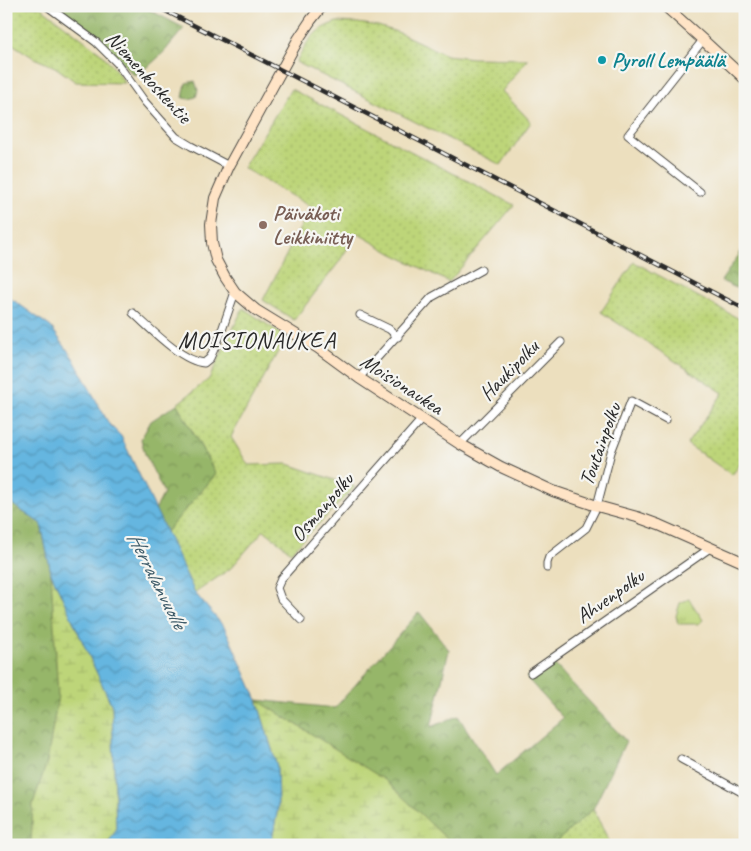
<svg xmlns="http://www.w3.org/2000/svg" width="751" height="851" font-family="Caveat,sans-serif">
<style>
.grass{fill:url(#grass-dots);stroke:#748052}
.forest{fill:url(#forest-crowns);stroke:#60704a}
.wetland{fill:url(#wetland-marsh);stroke:#748052}
.park{fill:url(#park-tufts);stroke:#748052}
.water{fill:url(#water-waves);stroke:#487086}
.lines{fill:none;stroke-linecap:round;stroke-linejoin:round}
.street-casing{stroke:#484641;stroke-width:9}
.secondary-casing{stroke:#484641;stroke-width:12}
.street{stroke:#fff;stroke-width:7}
.secondary{stroke:#ffe4c6;stroke-width:10}
.rail-casing{stroke:#2b2b2b;stroke-width:4.5}
.rail{stroke:#f6f6f2;stroke-width:2.5;stroke-dasharray:8;stroke-linecap:butt}
.culture-dot{fill:#0f9aa8;stroke:#f6f6f2;stroke-width:2}
.education-dot{fill:#8d6e63;stroke:#f6f6f2;stroke-width:2}
.labels{text-anchor:middle;dominant-baseline:central;stroke-width:4.5;stroke-linejoin:round;paint-order:stroke}
.culture-label{font-size:21px;font-weight:bold;fill:#0d838f;stroke:#f6f6f2;text-anchor:start}
.street-label{font-size:21px;fill:#2b2b2b;stroke:#f6f6f2}
.education-label{font-size:21px;font-weight:bold;fill:#785e54;stroke:#f6f6f2;text-anchor:start}
.water-label{font-size:22px;font-style:italic;fill:#3f5c6a;stroke:#f6f6f2}
.quarter-label{font-size:24px;letter-spacing:1px;fill:#2b2b2b;stroke:#f6f6f2}
</style>
<defs>
<pattern id="grass-dots" width="8" height="8" patternUnits="userSpaceOnUse" patternTransform="scale(1.25)"><rect width="8" height="8" fill="#bdd579"/><path d="M2 2h.1M6 6h.1" fill="none" stroke="#a3b769" stroke-width="1.8" stroke-linecap="round"/></pattern>
<pattern id="forest-crowns" width="20" height="18" patternUnits="userSpaceOnUse" patternTransform="scale(1.25)"><rect width="20" height="18" fill="#96b669"/><path d="M2 6a3 3 0 1 1 6 0M12 15a3 3 0 1 1 6 0" fill="none" stroke="#7b9457"/></pattern>
<pattern id="wetland-marsh" width="20" height="14" patternUnits="userSpaceOnUse" patternTransform="scale(1.25)"><rect width="20" height="14" fill="#bdd579"/><path d="M1 5h8M5 5V1M11 12h8M15 12V8" fill="none" stroke="#a3b769"/></pattern>
<pattern id="park-tufts" width="24" height="20" patternUnits="userSpaceOnUse" patternTransform="scale(1.25)"><rect width="24" height="20" fill="#bdd579"/><path d="M3 7l-1-3M5 7V3M7 7l1-3M15 17l-1-3M17 17v-4M19 17l1-3" fill="none" stroke="#a3b769"/></pattern>
<pattern id="water-waves" width="16" height="10" patternUnits="userSpaceOnUse" patternTransform="scale(1.25)"><rect width="16" height="10" fill="#65b6e0"/><path d="M0 5q4-4 8 0t8 0" fill="none" stroke="#5394b6"/></pattern>
</defs>
<rect width="100%" height="100%" fill="#f6f6f2"/>
<filter id="ink" filterUnits="userSpaceOnUse"><feTurbulence type="fractalNoise" baseFrequency=".02" numOctaves="2"/><feDisplacementMap in="SourceGraphic" scale="10" xChannelSelector="R" yChannelSelector="G"/><feConvolveMatrix kernelMatrix="1 2 1 2 8 2 1 2 1" color-interpolation-filters="sRGB"/></filter>
<filter id="wash" filterUnits="userSpaceOnUse"><feTurbulence type="fractalNoise" baseFrequency=".0096" numOctaves="4" result="noise"/><feDisplacementMap in="SourceGraphic" scale="20" xChannelSelector="R" yChannelSelector="G"/><feGaussianBlur stdDeviation="1.12" result="paint"/><feColorMatrix in="noise" values="0 0 0 0 0 0 0 0 0 0 0 0 0 0 0 0 0 1.4 0 .05"/><feComposite in="paint" operator="in"/></filter>
<g filter="url(#wash)">
<rect width="100%" height="100%" fill="#ecdfbe"/>
<!-- grass -->
<path class="grass" d="M11 6H39L101 53 114 68 125 83 76 82 55 67 34 58 6 40V14Z
M337 22 358 23 378 26 400 33 446 55 473 58 528 59 502 91 531 122 501 165 296 62C307 41 314 29 337 22Z
M291 89 514 205 449 282 391 253 357 233 339 262 294 320 263 300 311 207 243 168Z
M634 262 745 322V458L732 475 687 444 723 393 601 312Z
M243 308 286 337 231 437 248 465 288 464 355 487 291 552 264 530 231 568 195 593 166 532 216 474 177 404 209 379Z
M593 809 611 845H553Z"/>
<!-- forest -->
<path class="forest" d="M53 6H142L184 28 164 52 150 65 134 75 87 30Z
M195 81 198 90 196 97 189 99 183 98 186 83Z
M745 246V292L721 281Z
M177 404 216 474 166 532 155 510 164 493 145 454 141 439 151 421Z
M6 500 41 524 51 573 58 696 47 762 33 804 31 845H6Z
M419 612 449 650 431 727 458 716 496 775 563 718 526 677 554 664 626 741 593 809 553 845H453L385 780 257 700 335 708Z"/>
<!-- wetland -->
<path class="wetland" d="M51 573 112 706 116 830 107 845H31L33 804 47 762 58 696Z
M257 700 385 780 453 845H271L278 808 277 766Z"/>
<!-- park -->
<path class="park" d="M689 599 703 620 699 624H678L676 616 680 603Z"/>
<!-- water -->
<path class="water" d="M6 297 16 302 51 327 73 358 109 424 121 436 195 593 225 628 257 700 277 766 278 808 271 845H107L116 830 112 706 51 573 41 524 6 500Z"/>
</g>
<g filter="url(#ink)">
<g class="lines">
<!-- street casing -->
<g class="street-casing">
<path id="street" d="M47 6 96 42 117 63 145 102 176 137 191 146 229 166
M700 192 628 135 703 40
M133 313C150 328 181 361 204 363L210 358 220 336 235 292
M360 315 389 329 398 337
M359 378 432 297 481 270
M460 444 561 342
M547 568V563L549 557 586 528 597 506 611 452 631 401 666 420
M301 620 281 599 277 588 281 579 421 420
M531 673 710 548
M681 759 745 794"/>
</g>
<!-- secondary casing -->
<g class="secondary-casing">
<path id="secondary" d="M322 6 311 20 299 38 229 166 215 198 211 224 212 243 216 260 225 277 235 292 256 310 318 348 359 378 460 444 501 467 553 491 597 506 637 517 659 525 745 563
M665 6 703 40 745 79"/>
</g>
<!-- street -->
<use href="#street" class="street"/>
<!-- secondary -->
<use href="#secondary" class="secondary"/>
<!-- rail casing -->
<g class="rail-casing">
<path id="rail" d="M156 6 373 117 745 309"/>
</g>
<!-- rail -->
<use href="#rail" class="rail"/>
</g>
</g>
<!-- markers -->
<circle class="culture-dot" cx="602" cy="60" r="5"/>
<circle class="education-dot" cx="263" cy="225" r="5"/>
<g class="labels">
<!-- culture labels -->
<g class="culture-label">
<text x="612" y="60">Pyroll Lempäälä</text>
</g>
<!-- street labels -->
<g class="street-label">
<text transform="translate(149 77) rotate(48)">Niemenkoskentie</text>
<text transform="translate(509 370) rotate(-46)">Haukipolku</text>
<text transform="translate(402 384) rotate(33)">Moisionaukea</text>
<text transform="translate(600 444) rotate(-70)">Toutainpolku</text>
<text transform="translate(322 507) rotate(-49)">Osmanpolku</text>
<text transform="translate(610 596) rotate(-35)">Ahvenpolku</text>
</g>
<!-- education labels -->
<g class="education-label">
<text x="273" y="213">Päiväkoti<tspan x="273" dy="24">Leikkiniitty</tspan></text>
</g>
<!-- water labels -->
<g class="water-label">
<text transform="translate(157 580) rotate(63)">Herralanvuolle</text>
</g>
<!-- quarter labels -->
<g class="quarter-label">
<text x="257" y="340">MOISIONAUKEA</text>
</g>
</g>
<!-- margin -->
<rect width="751" height="851" fill="none" stroke="#f6f6f2" stroke-width="25"/>
</svg>
